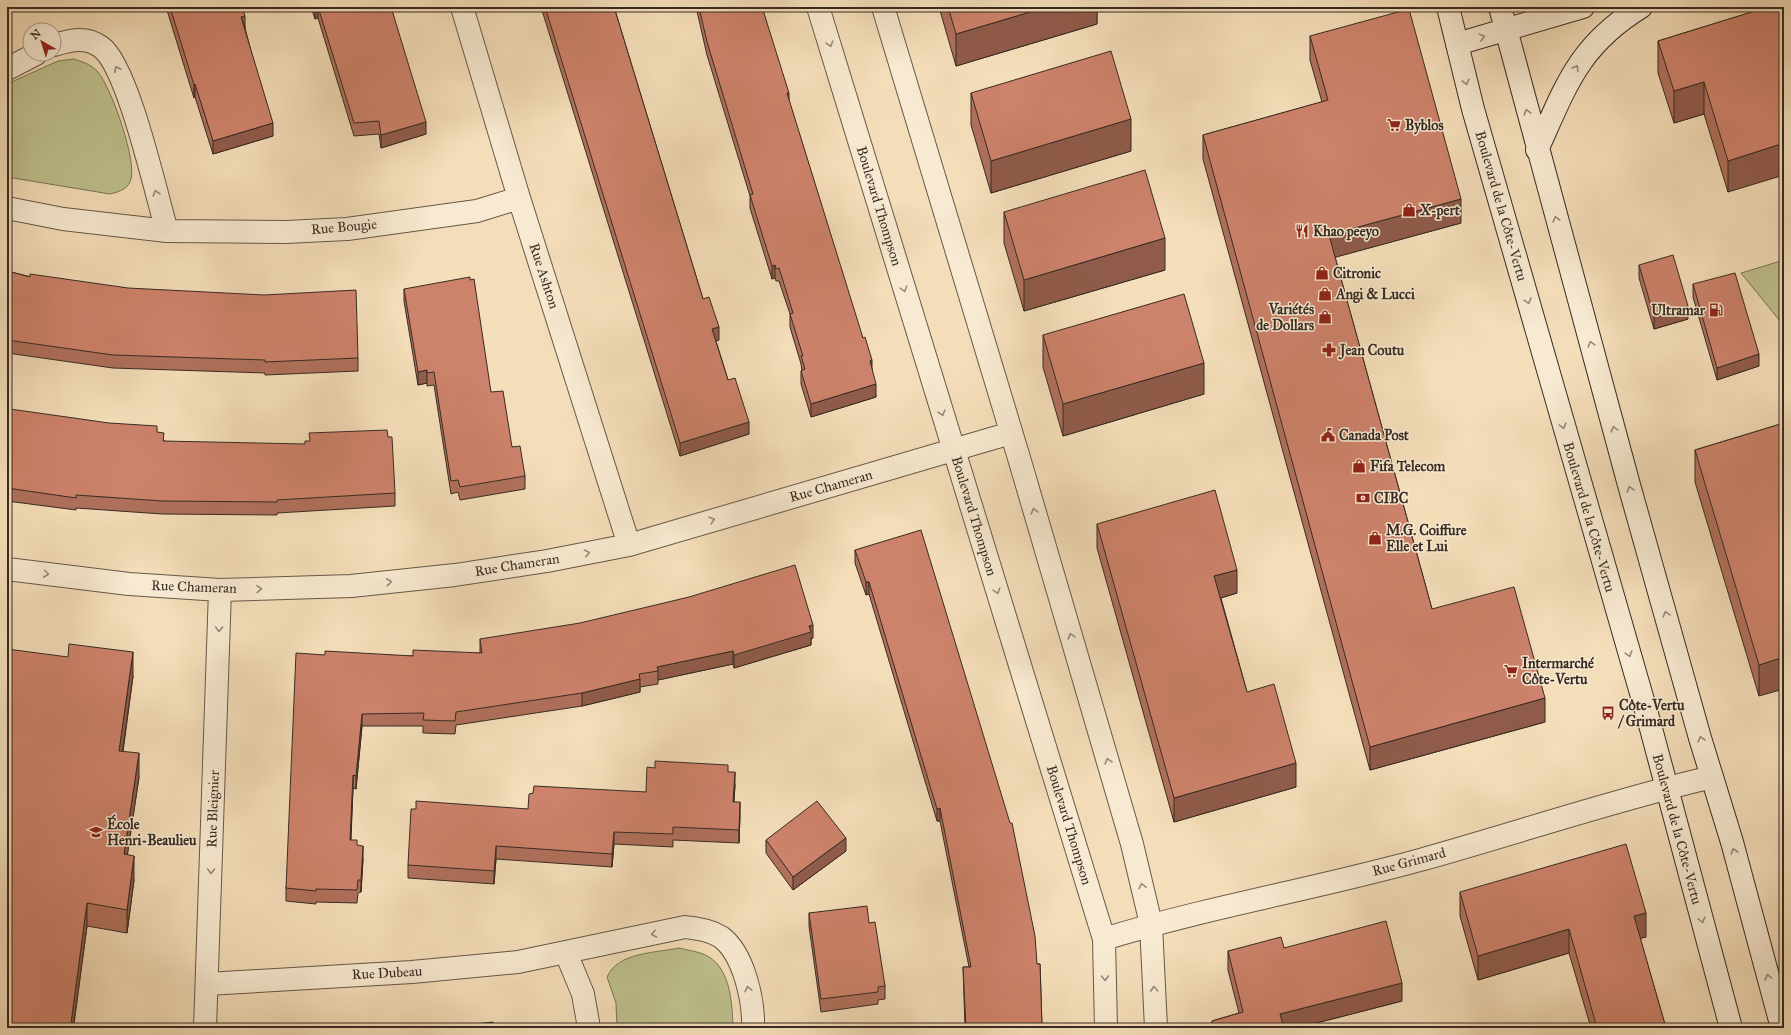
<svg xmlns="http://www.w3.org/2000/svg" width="1791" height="1035" font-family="'IM FELL Great Primer',serif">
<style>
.green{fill:#bec08d;stroke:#7a7658}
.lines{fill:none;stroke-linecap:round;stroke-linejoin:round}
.street-casing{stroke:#665848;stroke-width:24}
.secondary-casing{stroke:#362b23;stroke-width:24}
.street{stroke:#f8ead2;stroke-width:22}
.secondary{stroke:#f8ead2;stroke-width:22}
.wall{fill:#b0705c;stroke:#362b23}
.shaded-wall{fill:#905b4b;stroke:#362b23}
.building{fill:#cd826b;stroke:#362b23}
.oneway{stroke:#978a7a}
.labels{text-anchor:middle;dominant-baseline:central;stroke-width:3;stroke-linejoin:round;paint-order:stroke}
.poi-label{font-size:14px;font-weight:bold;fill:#362b23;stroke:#f8ead2;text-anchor:start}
.street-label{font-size:14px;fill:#362b23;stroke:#f8ead2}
</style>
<rect width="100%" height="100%" fill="#f4deb9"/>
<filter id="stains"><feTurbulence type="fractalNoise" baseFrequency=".005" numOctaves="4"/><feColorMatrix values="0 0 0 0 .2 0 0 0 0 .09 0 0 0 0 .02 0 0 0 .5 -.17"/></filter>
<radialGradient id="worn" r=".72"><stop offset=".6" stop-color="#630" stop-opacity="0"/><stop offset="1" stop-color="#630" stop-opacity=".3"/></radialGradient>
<!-- green -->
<path class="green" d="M74 59C83 62 92 65 98 72 111 87 139 165 130 182 126 190 118 192 110 194L7 177V84L58 61Z
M1784 260V326L1741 273Z
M679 948C687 950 695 951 703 954 731 965 732 1003 733 1028H617L616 1003 607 977C618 952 655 953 679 948Z"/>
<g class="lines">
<!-- street casing -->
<g class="street-casing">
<path id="street" d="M462 7 519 198 629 545
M818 7 1104 939 1106 1028
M883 7 1019 458 1132 844 1151 924 1156 1028
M54 45C71 40 86 36 101 47 128 66 156 194 167 231
M7 69 36 54
M7 208 63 219 167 231 286 232 347 229 477 211 519 198
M7 569 129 584 220 590 351 586 455 575 547 561 629 545 1011 433
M1104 939C1208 907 1315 889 1420 860 1517 833 1614 800 1712 777
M566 953 583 994 589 1028
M207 984 412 972 518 962 685 927C698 929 710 930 721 937 744 954 754 1001 753 1028
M205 1028 220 590"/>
</g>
<!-- secondary casing -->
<g class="secondary-casing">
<path id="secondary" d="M1448 7 1473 109 1649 721 1731 1028
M1500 7 1629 485 1700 738 1732 842 1782 1028
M1457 44 1583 7
M1537 150C1566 86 1578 46 1641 7"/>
</g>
<!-- street -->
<use href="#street" class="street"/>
<!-- secondary -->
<use href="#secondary" class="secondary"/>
</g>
<!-- wall -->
<path class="wall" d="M166 7H242L245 28 273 136 213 154 195 97 194 98Z
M311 7H391L426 134 381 148 379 134 354 136 318 18 315 19Z
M541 7H614L703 299 719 340 716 341 728 380 749 434 680 456Z
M696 7H762L789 101 872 370 876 397 811 417 801 384V371H802L801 364 790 327V314L779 281H776L775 278 772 279 750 208V196L707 55Z
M939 7H1097V24L956 66Z
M1768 7 1728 192 1704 114 1674 123 1658 73V41Z
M1310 36 1461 223 1335 257 1432 609 1545 722 1370 770 1203 159V135L1322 102 1310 60Z
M971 93 1131 151 991 193 971 125Z
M1004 212 1165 270 1024 311 1004 243Z
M1639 265 1688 319 1654 329 1639 278Z
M7 271 358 358V371L265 375V373L113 368 7 353Z
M1693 284 1759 366 1717 380 1693 297Z
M404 289 491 392 512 447 525 476V489L460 500 458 492 451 494 434 385 427 386V383L418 385 404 301Z
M1043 335 1204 394 1063 436 1043 367Z
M7 414 157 432 164 441 395 493V506L277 513V515L162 514 76 508V510L7 501Z
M1784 423 1759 696 1695 482V450Z
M1097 524 1237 593 1221 598 1247 692 1296 787 1174 822 1097 548Z
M855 550 1037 964H1040L1042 1028H965L963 967H969L940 821H937L869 594 866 595 855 563Z
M811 638V645L734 668 733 664 658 680V684L640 687V692L582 706 456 725 455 734 423 733V726H362L356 789 353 788 351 840 357 845 363 859 361 892 358 893 357 903 316 902V904L286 901V888L325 655 413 656 480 653V639L813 638Z
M133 676 123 752 139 777 127 855 134 880 127 933 87 926 74 1024 80 1028H7Z
M655 768 728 772 735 785 734 802 740 815 739 843 673 840V847L614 844 612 867 496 859 494 884 408 878V865L528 809 646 792Z
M766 840 846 851 793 890 766 853Z
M1460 892 1646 937 1640 938 1666 1028H1591L1569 953 1478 980 1460 916Z
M809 913 869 923 885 986V999L878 1000V1004L821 1012 809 926Z
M1284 948 1402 1001 1297 1028H1212V1021L1239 1013 1228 970V951Z"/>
<!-- shaded-wall -->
<path class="shaded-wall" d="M315 7H318V18L315 19Z
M1047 7H1097V24L956 66V34Z
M245 16V28L241 17Z
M1704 82V114L1674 123V91Z
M195 84V97L194 98V85Z
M787 93H789V106Z
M1131 119V151L991 193V161Z
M426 122V134L381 148V135Z
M273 123V136L213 154V141Z
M1784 143V175L1728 192V161Z
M1461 199V223L1329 259V235Z
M1165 238V270L1024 311V280Z
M775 265V278L772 279V266Z
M1688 306V319L1654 329V316Z
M719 327V340L712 342V329Z
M1759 354V366L1717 380V368Z
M872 360V373L870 361Z
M1204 363V394L1063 436V404Z
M427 370V383L418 385V372Z
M876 384V397L811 417V404Z
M749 422V434L680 456V443Z
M1237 570V593L1214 600V576Z
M866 582H869V594L866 595Z
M813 625V638H811V645L734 668V655Z
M733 651V664L658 680V671L657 667Z
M133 652V676L119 775V751Z
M1784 657V689L1759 696V665Z
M640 679V692L582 706V693Z
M1545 698V722L1370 770V747Z
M362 714V726L356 789V776Z
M139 753V777L124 878V854Z
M1296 763V787L1174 822V798Z
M735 772V785L733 814V802Z
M353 775V788L350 852V840Z
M740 802V815L739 843V830Z
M940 808V821H937V809Z
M614 832V844L612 867V854Z
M846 838V851L793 890V877Z
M363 846V859L361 892V880Z
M496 846V859L494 884V871Z
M134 856V880L127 933V910Z
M87 903V926L73 1028 71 1023Z
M1646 913V937L1634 940V916Z
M1569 929V953L1478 980V956Z
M1402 983V1001L1297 1028H1280V1014Z"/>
<!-- building -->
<path class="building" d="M170 7H242L245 16 241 17 273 123 213 141 195 84 194 85Z
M318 7H391L426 122 381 135 379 121 354 123Z
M545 7H614L703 299 709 297 719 327 712 329 728 380 735 378 749 422 680 443Z
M699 7H762L789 93H787L863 338 865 337 872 360 870 361 876 384 811 404 801 371 805 369 801 356H803L790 314 793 313 779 268 776 269 775 265 772 266 750 195 753 194 707 42Z
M948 7H1047L956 34Z
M1768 7H1784V143L1728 161 1704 82 1674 91 1658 41Z
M1409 9 1461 199 1329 235 1432 609 1514 587 1545 698 1370 747 1203 135 1328 100 1310 36Z
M1111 51 1131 119 991 161 971 93Z
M1145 170 1165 238 1024 280 1004 212Z
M1673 255 1688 306 1654 316 1639 265Z
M7 271 30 277V274L128 288 264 295 356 290 358 358 265 362V360L113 355 7 340Z
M1735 273 1759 354 1717 368 1693 284Z
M470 277V280L474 279 491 392 503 391 512 447 520 446 525 476 460 487 458 480 451 481 434 372 427 373V370L418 372 404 289Z
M1184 294 1204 363 1063 404 1043 335Z
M10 409 109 423 157 426V432L164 433 163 441 305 444V441H310L309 433 387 430 388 437H392L395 493 277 500V502L162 501 76 495V498L7 488V414H9Z
M1784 423V657L1759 665 1695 450Z
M1215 490 1237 570 1214 576 1247 692 1274 684 1296 763 1174 798 1097 524Z
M921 530 1010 823H1012L1035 936 1037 964H1040L1042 1025H1039V1028H966L963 967H971L940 808 937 809 869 582H866L855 550Z
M795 565 813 625 809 626 811 632 734 655 733 651 657 667 658 671 639 674 640 679 582 693 456 712 455 721 423 720 424 713 362 714 356 776 353 775 350 840H357V845L363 846 361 880H358L357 890 316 889V891L286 888 296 653 325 655V651L413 656V650L482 653 480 639 580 623 689 597Z
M69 644 133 652 119 751 139 753 124 854 134 856 127 910 87 903 71 1023 80 1025 79 1028H7V649L68 657Z
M655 761 728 765V772H735L733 802H740L739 830 673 827V834L614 832 612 854 496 846 494 871 408 865 411 809H416V801L528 809 529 794 533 793 534 786 646 792 647 767 655 768Z
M817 801 846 838 793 877 766 840Z
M1626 844 1646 913 1634 916 1666 1028H1597L1569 929 1478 956 1460 892Z
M867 906 869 923 875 922 885 986 878 987V992L821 999 809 913Z
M1386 921 1402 983 1280 1014 1284 1028H1214L1212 1021 1243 1012 1228 951 1281 937 1284 948Z
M493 1022 494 1028H465L464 1025Z"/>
<!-- one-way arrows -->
<defs><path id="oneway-chevron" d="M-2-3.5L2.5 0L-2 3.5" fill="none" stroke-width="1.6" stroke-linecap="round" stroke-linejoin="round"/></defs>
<g class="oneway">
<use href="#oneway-chevron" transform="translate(1482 37) rotate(-15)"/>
<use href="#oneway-chevron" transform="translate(830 44) rotate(73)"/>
<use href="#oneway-chevron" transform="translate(1576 68) rotate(-59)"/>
<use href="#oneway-chevron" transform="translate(117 69) rotate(-116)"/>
<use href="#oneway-chevron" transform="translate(1466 82) rotate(76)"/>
<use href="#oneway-chevron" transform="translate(1527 112) rotate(-105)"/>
<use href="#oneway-chevron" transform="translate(156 193) rotate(-106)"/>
<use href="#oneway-chevron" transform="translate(1556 219) rotate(-105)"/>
<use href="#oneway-chevron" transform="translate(904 289) rotate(73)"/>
<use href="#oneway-chevron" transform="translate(1528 301) rotate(74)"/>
<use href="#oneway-chevron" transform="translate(1591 344) rotate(-106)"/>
<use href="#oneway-chevron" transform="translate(942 413) rotate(74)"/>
<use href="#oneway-chevron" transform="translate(1563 426) rotate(75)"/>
<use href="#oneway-chevron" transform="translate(1614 429) rotate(-105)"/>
<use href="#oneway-chevron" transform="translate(1630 489) rotate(-106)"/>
<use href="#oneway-chevron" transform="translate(1034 511) rotate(-106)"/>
<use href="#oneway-chevron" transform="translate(712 520) rotate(-16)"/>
<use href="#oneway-chevron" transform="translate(587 553) rotate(-12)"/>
<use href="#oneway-chevron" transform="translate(46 574) rotate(7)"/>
<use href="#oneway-chevron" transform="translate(389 582) rotate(-6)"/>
<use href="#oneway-chevron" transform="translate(259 589) rotate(-2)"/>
<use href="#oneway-chevron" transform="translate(997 591) rotate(73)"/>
<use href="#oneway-chevron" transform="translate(1666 614) rotate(-106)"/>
<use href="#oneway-chevron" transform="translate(219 629) rotate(92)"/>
<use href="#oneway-chevron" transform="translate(1071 636) rotate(-106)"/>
<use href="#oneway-chevron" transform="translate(1629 654) rotate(73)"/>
<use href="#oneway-chevron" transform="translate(1701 739) rotate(-106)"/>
<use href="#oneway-chevron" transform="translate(1108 761) rotate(-106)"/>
<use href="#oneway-chevron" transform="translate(1734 851) rotate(-105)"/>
<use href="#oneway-chevron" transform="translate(211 871) rotate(92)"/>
<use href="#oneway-chevron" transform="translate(1142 886) rotate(-103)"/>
<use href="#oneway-chevron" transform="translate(1702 920) rotate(75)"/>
<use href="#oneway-chevron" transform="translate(654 934) rotate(168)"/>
<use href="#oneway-chevron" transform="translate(1768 977) rotate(-105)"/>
<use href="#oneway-chevron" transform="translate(1105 978) rotate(89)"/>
<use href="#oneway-chevron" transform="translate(748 989) rotate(-103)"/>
<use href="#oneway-chevron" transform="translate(1154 989) rotate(-93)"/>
</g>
<!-- icons -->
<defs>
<g id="supermarket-bare" transform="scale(1.08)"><path d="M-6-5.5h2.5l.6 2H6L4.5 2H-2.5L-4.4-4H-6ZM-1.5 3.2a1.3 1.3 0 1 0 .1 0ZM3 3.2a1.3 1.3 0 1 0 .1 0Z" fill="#8f2418" stroke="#f8ead2" stroke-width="2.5" paint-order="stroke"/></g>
<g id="shop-bare" transform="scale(1.08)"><path d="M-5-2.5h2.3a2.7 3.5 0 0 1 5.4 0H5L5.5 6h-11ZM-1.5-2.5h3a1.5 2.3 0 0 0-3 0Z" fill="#8f2418" stroke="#f8ead2" stroke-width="2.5" paint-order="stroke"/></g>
<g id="restaurant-bare" transform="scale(1.08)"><path d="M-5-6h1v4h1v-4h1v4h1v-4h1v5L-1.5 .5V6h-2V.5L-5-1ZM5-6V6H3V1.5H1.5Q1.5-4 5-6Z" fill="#8f2418" stroke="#f8ead2" stroke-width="2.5" paint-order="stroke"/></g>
<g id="fuel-bare" transform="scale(1.08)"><path d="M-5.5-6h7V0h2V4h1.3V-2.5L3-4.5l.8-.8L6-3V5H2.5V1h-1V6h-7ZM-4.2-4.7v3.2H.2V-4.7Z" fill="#8f2418" stroke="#f8ead2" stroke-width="2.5" paint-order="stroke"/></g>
<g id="pharmacy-bare" transform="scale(1.08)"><path d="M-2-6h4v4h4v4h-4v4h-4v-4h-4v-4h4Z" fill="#8f2418" stroke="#f8ead2" stroke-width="2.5" paint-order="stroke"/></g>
<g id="civic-bare" transform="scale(1.08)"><path d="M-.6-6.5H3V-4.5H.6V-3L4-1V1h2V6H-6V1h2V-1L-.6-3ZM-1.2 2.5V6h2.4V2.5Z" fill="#8f2418" stroke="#f8ead2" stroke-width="2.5" paint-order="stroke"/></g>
<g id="bank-bare" transform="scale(1.08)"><path d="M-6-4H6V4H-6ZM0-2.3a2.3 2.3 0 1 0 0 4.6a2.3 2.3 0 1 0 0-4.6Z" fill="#8f2418" stroke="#f8ead2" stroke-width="2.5" paint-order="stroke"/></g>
<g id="bus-bare" transform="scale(1.08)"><path d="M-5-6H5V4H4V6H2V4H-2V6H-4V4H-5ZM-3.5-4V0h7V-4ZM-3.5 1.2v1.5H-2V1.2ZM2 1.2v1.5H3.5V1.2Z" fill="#8f2418" stroke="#f8ead2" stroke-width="2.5" paint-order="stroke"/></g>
<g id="school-bare" transform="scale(1.08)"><path d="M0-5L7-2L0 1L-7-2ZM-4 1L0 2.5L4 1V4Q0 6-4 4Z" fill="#8f2418" stroke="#f8ead2" stroke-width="2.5" paint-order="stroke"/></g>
</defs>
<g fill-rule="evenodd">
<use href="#supermarket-bare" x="1394" y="125"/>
<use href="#shop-bare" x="1409" y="210"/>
<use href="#restaurant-bare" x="1302" y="231"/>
<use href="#shop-bare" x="1322" y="273"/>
<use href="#shop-bare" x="1325" y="294"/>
<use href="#fuel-bare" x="1716" y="310"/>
<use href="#shop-bare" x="1325" y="317"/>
<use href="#pharmacy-bare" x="1329" y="350"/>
<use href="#civic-bare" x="1328" y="435"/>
<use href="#shop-bare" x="1359" y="466"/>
<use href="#bank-bare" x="1363" y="498"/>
<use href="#shop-bare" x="1375" y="538"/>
<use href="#supermarket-bare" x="1511" y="671"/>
<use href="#bus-bare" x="1608" y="713"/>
<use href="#school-bare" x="96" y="832"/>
</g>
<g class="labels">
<!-- poi labels -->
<g class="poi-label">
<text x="1405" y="125">Byblos</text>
<text x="1420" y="210">X-pert</text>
<text x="1313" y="231">Khao peeyo</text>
<text x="1333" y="273">Citronic</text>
<text x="1336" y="294">Angi &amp; Lucci</text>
<text x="1314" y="309" text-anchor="end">Variétés<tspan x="1314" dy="16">de Dollars</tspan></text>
<text x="1705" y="310" text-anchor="end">Ultramar</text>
<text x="1340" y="350">Jean Coutu</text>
<text x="1339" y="435">Canada Post</text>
<text x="1370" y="466">Fifa Telecom</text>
<text x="1374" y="498">CIBC</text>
<text x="1386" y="530">M.G. Coiffure<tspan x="1386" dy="16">Elle et Lui</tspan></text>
<text x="1522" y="663">Intermarché<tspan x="1522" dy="16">Côte-Vertu</tspan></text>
<text x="1619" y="705">Côte-Vertu<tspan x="1619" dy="16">/ Grimard</tspan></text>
<text x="107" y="824">École<tspan x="107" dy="16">Henri-Beaulieu</tspan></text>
</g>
<!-- street labels -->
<g class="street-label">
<text transform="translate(879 206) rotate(73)">Boulevard Thompson</text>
<text transform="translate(1501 206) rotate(74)">Boulevard de la Côte-Vertu</text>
<text transform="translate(344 227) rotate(-5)">Rue Bougie</text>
<text transform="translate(544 276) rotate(72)">Rue Ashton</text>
<text transform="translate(831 486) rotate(-16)">Rue Chameran</text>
<text transform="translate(974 516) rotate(73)">Boulevard Thompson</text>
<text transform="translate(1589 517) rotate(74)">Boulevard de la Côte-Vertu</text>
<text transform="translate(517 565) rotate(-9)">Rue Chameran</text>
<text transform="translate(194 587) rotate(2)">Rue Chameran</text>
<text transform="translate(213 809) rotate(-88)">Rue Bleignier</text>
<text transform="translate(1069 825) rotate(73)">Boulevard Thompson</text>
<text transform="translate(1677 829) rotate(75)">Boulevard de la Côte-Vertu</text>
<text transform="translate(1409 862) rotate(-15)">Rue Grimard</text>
<text transform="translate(387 973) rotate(-3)">Rue Dubeau</text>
</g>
</g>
<!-- margin -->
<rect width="1791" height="1035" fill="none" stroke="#f4deb9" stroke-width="24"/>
<rect x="8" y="8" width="1775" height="1019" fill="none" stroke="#362b23" stroke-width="2"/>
<rect x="12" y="12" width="1767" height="1011" fill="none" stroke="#362b23"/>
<!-- north arrow -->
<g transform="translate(42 42) rotate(321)"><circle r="19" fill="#f8ead2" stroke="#aa9e8c"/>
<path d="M0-3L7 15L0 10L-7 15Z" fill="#8f2418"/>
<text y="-6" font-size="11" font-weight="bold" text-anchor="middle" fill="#362b23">N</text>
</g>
<rect width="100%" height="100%" filter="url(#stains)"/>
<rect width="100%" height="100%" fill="url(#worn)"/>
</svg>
